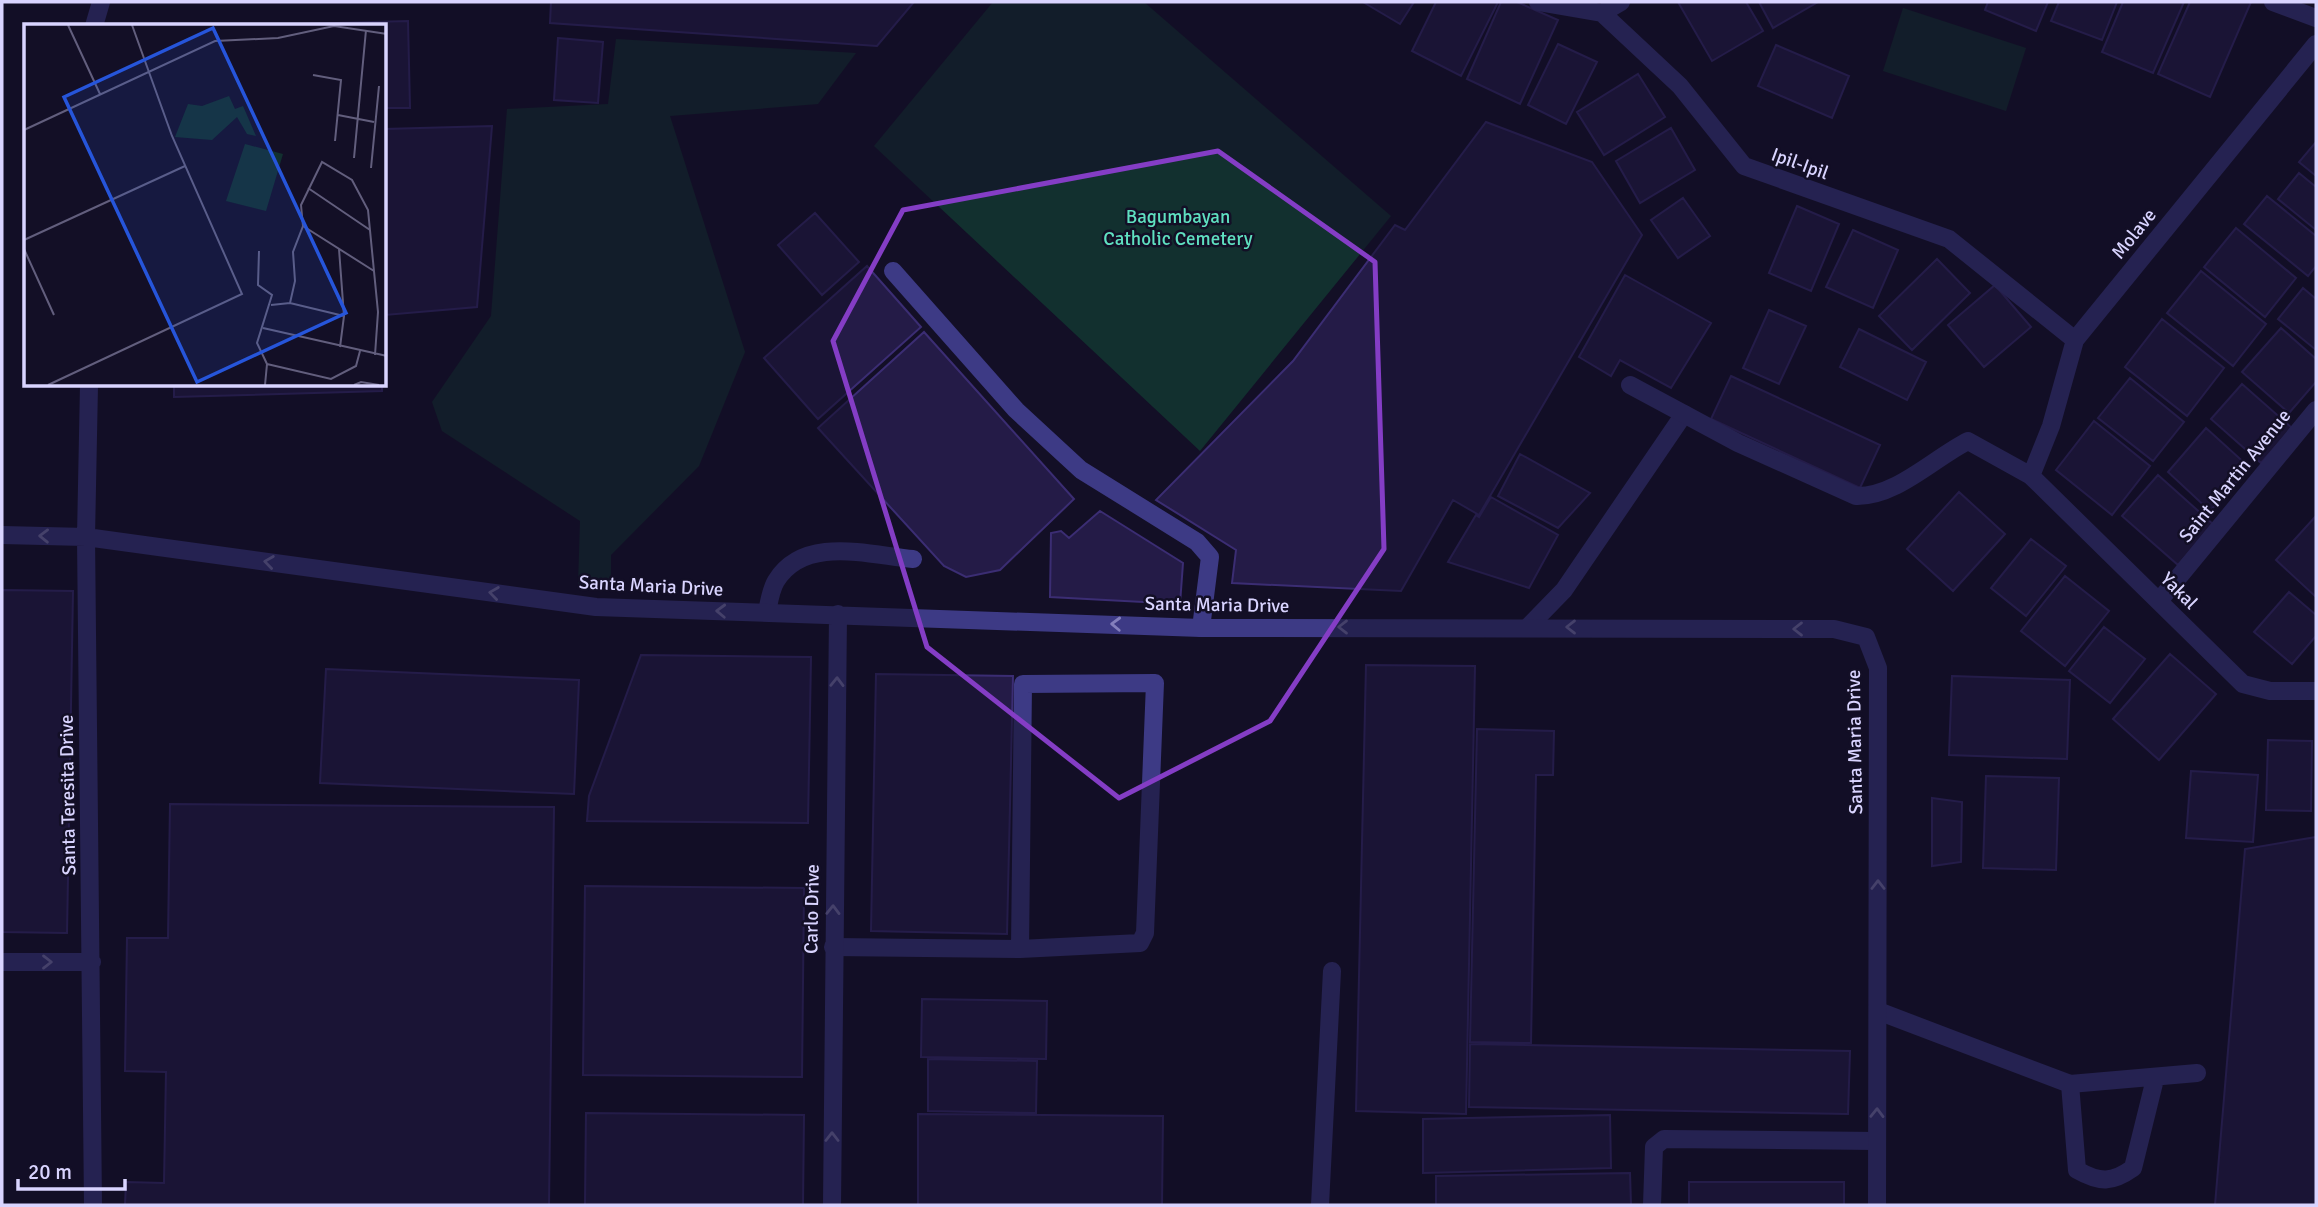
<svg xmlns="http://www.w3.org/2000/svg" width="2318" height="1207" font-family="Signika,sans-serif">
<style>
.green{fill:#12302f}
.building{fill:#241b47;stroke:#3b2d73;stroke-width:2}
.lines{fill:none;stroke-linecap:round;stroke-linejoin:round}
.lane{stroke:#3d3a85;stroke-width:18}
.street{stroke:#3d3a85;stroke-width:18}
.oneway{stroke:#837fbc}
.marked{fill:none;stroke:#843dc5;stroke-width:5;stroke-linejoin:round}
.labels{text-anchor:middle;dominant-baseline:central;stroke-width:5;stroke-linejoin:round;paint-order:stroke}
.street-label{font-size:19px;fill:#d9d4ff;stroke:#130f26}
.park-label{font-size:19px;fill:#5fe0c0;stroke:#130f26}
.inset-road{fill:none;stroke:#625e7d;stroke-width:2}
.view{fill:#2655da;fill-opacity:0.15;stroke:#2655da;stroke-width:3.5}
.inset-edge{fill:none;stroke:#d9d4ff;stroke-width:3.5}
</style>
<rect width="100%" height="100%" fill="#130f26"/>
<!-- green -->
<path class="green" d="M993 2H1144L1391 216 1200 451 874 146Z
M1903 8 2026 48 2006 111 1883 71Z
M616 39 856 53 818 104 670 116 745 352 699 466 611 555V589L578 586 580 521 442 431 432 402 491 316 507 109 608 104Z"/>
<!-- building -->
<path class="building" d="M551 2H914L877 46 550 23Z
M1363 2H1414L1400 24Z
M1436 2H1498L1461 76 1412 51Z
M1501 2H1517L1558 20 1520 104 1467 79Z
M1678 2H1746L1763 31 1712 61Z
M1759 2H1818L1773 28Z
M1988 2H2048L2036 31 1985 10Z
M2059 2H2117L2102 40 2051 21Z
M2123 2H2184L2153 73 2102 52Z
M2190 2H2251L2210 97 2158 74Z
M408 21 410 108H385V26H229Z
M558 38 603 42 598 103 554 100Z
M1558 44 1597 62 1566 124 1528 105Z
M1776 45 1849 76 1832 118 1758 86Z
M1638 74 1665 117 1604 155 1577 112Z
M1486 122 1592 162 1642 235 1479 515 1453 500 1401 591 1232 583 1236 550 1156 500 1293 361 1395 225 1405 230Z
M492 126 477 307 385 315V129Z
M1671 128 1695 170 1640 203 1616 161Z
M2316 142V176L2299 162Z
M2299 173 2316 187V230L2278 199Z
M2267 196 2316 236V266L2308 276 2244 224Z
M1683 198 1710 236 1678 258 1651 220Z
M1797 206 1839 224 1811 291 1769 273Z
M815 213 859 262 822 295 778 245Z
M2236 228 2296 278 2265 317 2204 267Z
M1853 230 1898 250 1873 308 1826 287Z
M1937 259 1970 293 1912 350 1879 316Z
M867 266 921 327 818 419 764 358Z
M2201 271 2266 324 2233 366 2167 313Z
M1625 275 1711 323 1671 388 1620 360 1611 376 1579 357Z
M1995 285 2031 327 1984 367 1948 325Z
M2303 288 2316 299V350L2278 319Z
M1769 310 1806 326 1779 384 1743 368Z
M2162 319 2224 368 2187 416 2125 367Z
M2281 328 2316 359V382L2289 413 2242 372Z
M1859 329 1926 362 1907 400 1840 367Z
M924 332 1074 499 1000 570 966 577 944 566 818 428Z
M1731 376 1880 445 1860 488 1711 419Z
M2130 378 2184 422 2153 461 2098 418Z
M2242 384 2292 428 2261 463 2211 419Z
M174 385H382V391L174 397Z
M2094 421 2150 466 2112 515 2056 470Z
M2206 428 2249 467 2210 511 2168 472Z
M1520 454 1590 493 1558 528 1498 496Z
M2158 475 2214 525 2178 565 2122 516Z
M1959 492 2005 534 1953 591 1907 549Z
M1491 497 1558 535 1529 588 1448 562 1476 515 1479 517Z
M1100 511 1183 563 1180 604 1050 597 1051 533 1061 531 1069 538Z
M2315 517 2316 518V597L2276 560Z
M2031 539 2066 566 2026 616 1991 588Z
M2065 576 2109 611 2065 666 2021 631Z
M2 590 73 591 67 933 2 932Z
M2289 592 2316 615V636L2292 664 2254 632Z
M2104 627 2145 659 2110 703 2069 671Z
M2170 654 2216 694 2159 760 2113 719Z
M641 655 811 657 808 823 587 821 589 796Z
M1366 665 1475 666 1466 1114 1356 1111Z
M326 669 579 680 574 794 320 783Z
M876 674 1013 676 1007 934 871 931Z
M1952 676 2070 680 2067 759 1949 755Z
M1477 729 1554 731 1553 775H1536L1531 1043 1470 1042Z
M2268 740 2312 741 2311 811 2266 810Z
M2191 771 2258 775 2253 842 2186 838Z
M1986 776 2059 778 2056 870 1983 868Z
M1932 798 1962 802 1961 862 1932 866Z
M170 804 554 807 549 1205H125L126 1182 164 1183 166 1072 125 1071 127 938H168Z
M2316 837V1205H2215L2245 849Z
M585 886 804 888 802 1077 583 1075Z
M922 999 1047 1001 1046 1059 921 1057Z
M1470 1044 1850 1051 1848 1114 1469 1107Z
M928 1059 1037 1061 1036 1113 928 1111Z
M586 1113 804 1115 803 1205H585Z
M918 1114 1163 1116 1162 1205H918Z
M1610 1115 1611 1168 1423 1173V1119Z
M1630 1173 1631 1205H1436V1176Z
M1689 1182H1844V1205H1689Z"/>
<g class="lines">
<!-- lane -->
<path class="lane" d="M893 271 1016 410 1081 470 1197 542 1210 557 1201 628
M767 612C769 602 771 589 776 581 804 535 869 555 913 559
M1528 627 1564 590 1684 414
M833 947 1020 949 1140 943 1145 933 1155 683 1023 684 1020 949
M1878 1011 2070 1084 2197 1073
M2070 1084 2077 1170C2100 1183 2112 1183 2133 1168L2155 1079
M1320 1205 1332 971
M1652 1205 1654 1147 1664 1139 1877 1141"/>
<!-- street -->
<path class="street" d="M1538 2 1602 13 1680 86 1744 166 1949 239 2075 340
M2273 2 2316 18
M1602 13 1621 2
M94 26 101 2
M89 385 86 537 93 1205
M1630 385 1738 443 1856 496C1896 497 1934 458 1968 441L2031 476 2243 684 2270 691H2316
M2031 476 2051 426 2075 340 2316 44
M2 535 86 537 596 607 1201 628 1834 629 1866 637 1878 668 1877 1205
M2159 601 2316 410
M2 962H92
M832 1205 838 614"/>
</g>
<!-- one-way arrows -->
<defs><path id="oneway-chevron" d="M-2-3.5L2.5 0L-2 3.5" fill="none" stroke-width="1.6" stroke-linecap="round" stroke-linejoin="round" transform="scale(1.75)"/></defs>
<g class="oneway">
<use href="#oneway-chevron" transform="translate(44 536) rotate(-179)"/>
<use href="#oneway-chevron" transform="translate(269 562) rotate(-172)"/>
<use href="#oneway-chevron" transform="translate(494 593) rotate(-172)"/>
<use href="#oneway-chevron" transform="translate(721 611) rotate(-178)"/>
<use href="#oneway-chevron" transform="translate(1116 624) rotate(-178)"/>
<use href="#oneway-chevron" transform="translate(1343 627) rotate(180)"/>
<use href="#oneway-chevron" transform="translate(1571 627) rotate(-180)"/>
<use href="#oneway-chevron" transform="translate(1798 629) rotate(-180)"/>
<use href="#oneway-chevron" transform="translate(837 682) rotate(-89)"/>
<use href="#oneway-chevron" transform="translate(1878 885) rotate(-90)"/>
<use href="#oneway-chevron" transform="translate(833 910) rotate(-89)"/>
<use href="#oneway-chevron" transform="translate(47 962)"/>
<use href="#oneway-chevron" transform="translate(1877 1113) rotate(-89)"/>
<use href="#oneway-chevron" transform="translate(832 1137) rotate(-90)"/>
</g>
<!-- marked area -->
<path d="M0 0H2318V1207H0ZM1218 151 1375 262 1384 549 1270 721 1119 798 927 647 833 341 903 210Z" fill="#130f26" fill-opacity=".55" fill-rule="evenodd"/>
<path class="marked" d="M1218 151 1375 262 1384 549 1270 721 1119 798 927 647 833 341 903 210Z"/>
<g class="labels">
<!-- street labels -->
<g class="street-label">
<text transform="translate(1800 164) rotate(20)">Ipil-Ipil</text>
<text transform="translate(2134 234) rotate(-51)">Molave</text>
<text transform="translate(2235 476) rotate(-51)">Saint Martin Avenue</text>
<text transform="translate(651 586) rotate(3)">Santa Maria Drive</text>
<text transform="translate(2179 591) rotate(45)">Yakal</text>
<text transform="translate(1217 605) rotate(1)">Santa Maria Drive</text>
<text transform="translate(1855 742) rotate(-91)">Santa Maria Drive</text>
<text transform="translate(68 795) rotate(-91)">Santa Teresita Drive</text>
<text transform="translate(812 909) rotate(-89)">Carlo Drive</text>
</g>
<!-- park labels -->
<g class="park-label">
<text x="1178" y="217">Bagumbayan<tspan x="1178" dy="22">Catholic Cemetery</tspan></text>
</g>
</g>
<!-- overview -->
<g transform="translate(24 24)">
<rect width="362" height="362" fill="#130f26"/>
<path d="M205 72 211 85 219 82 232 112 223 110 213 93 188 116 151 113 164 80 178 82ZM221 120 259 130 242 187 202 177Z" fill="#12302f"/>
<path class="inset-road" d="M44 1 76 70M289 51 317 56 311 117M314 91 350 98M0 106 191 17 254 14 310 2 363 10M330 134 342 6M347 144 355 62M284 164 346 206M279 202 350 247M0 216 161 142M0 225 30 291M315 225 320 292 316 323M235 227 234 261 248 271 233 319 243 340 241 361M266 279 271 257 269 228 279 202 277 181 298 138 328 156 344 186 354 288 351 331M247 281 266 279 320 292M239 304 363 332M243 340 307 355 332 342 336 327M24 361 218 270 148 112 108 1M330 361 337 358 355 361"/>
<path class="view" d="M189 4 322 289 173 358 40 73Z"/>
<rect width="362" height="362" class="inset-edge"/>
</g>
<!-- border -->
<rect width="2318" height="1207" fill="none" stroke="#d9d4ff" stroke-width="7"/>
<!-- scale -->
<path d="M18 1179v10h107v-10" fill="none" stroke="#d9d4ff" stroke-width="3.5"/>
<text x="28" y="1179" font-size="21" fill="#d9d4ff" stroke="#130f26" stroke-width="5" paint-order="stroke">20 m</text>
</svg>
